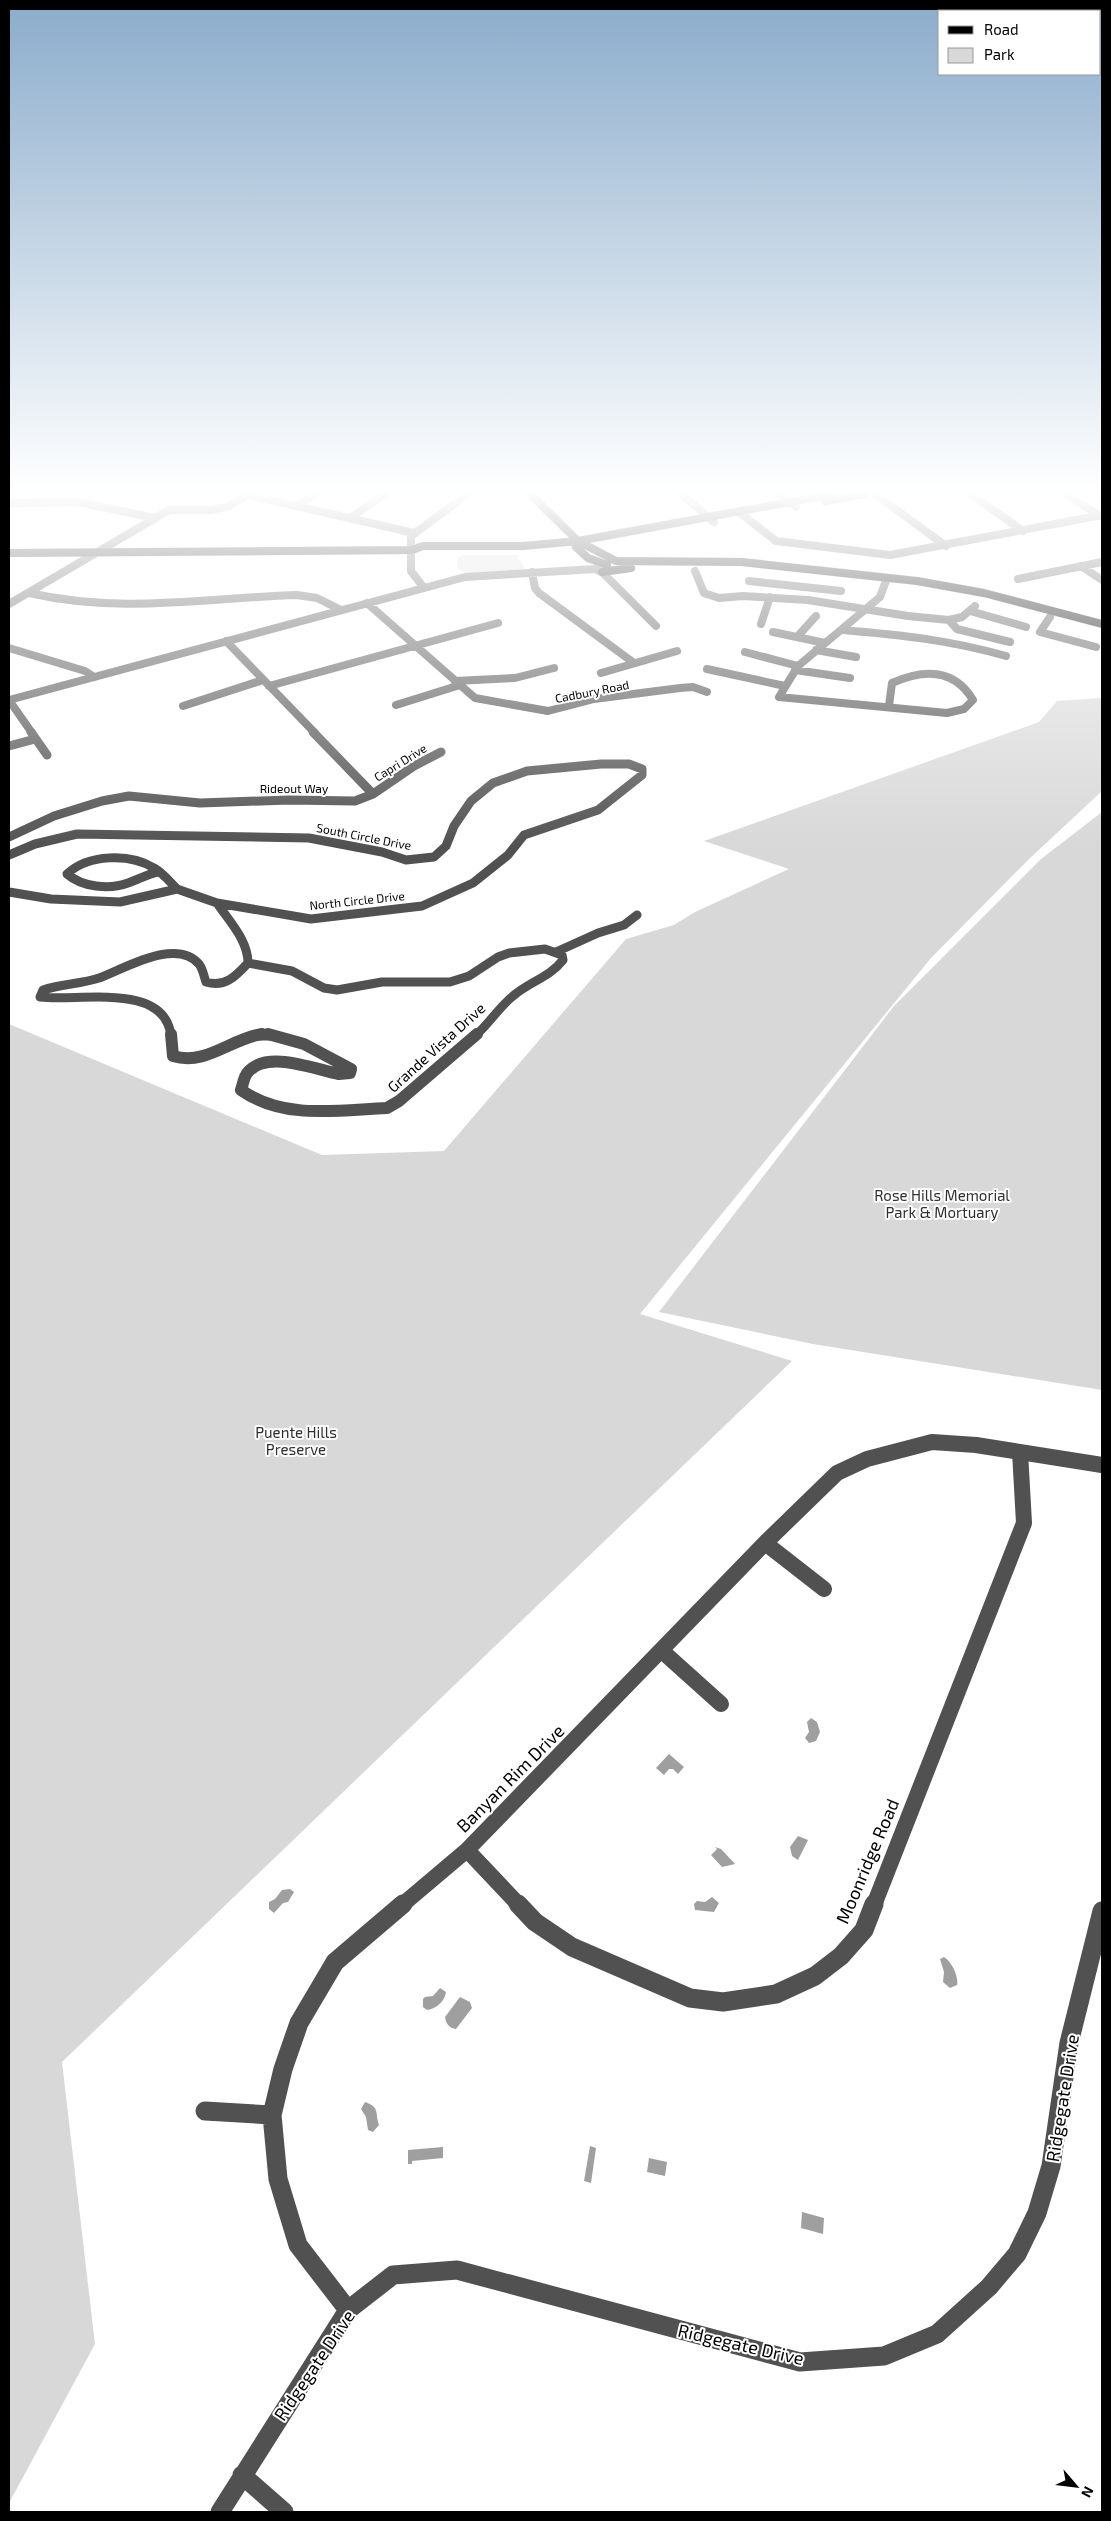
<svg xmlns="http://www.w3.org/2000/svg" width="1111" height="2521" font-family="'Exo 2',sans-serif">
<style>
.green{fill:#d8d8d8}
.water{fill:#9f9f9f}
.lines{fill:none;stroke-linecap:round;stroke-linejoin:round}
.major-casing{stroke:#dbdbdb;stroke-width:9}
.minor-far4{stroke:#515151;stroke-width:8}
.minor-far3{stroke:#515151;stroke-width:9}
.minor-far2{stroke:#515151;stroke-width:12}
.minor-far1{stroke:#515151;stroke-width:16}
.minor{stroke:#515151;stroke-width:19}
.major{stroke:#000;stroke-width:8}
.labels{text-anchor:middle;dominant-baseline:central;stroke-width:4;stroke-linejoin:round;paint-order:stroke}
.far-street-label{font-size:12px;fill:#000;stroke:#fff}
.street-label{font-size:15px;fill:#000;stroke:#fff}
.park-label{font-size:15px;fill:#2f2f2f;stroke:#fff}
.near-street-label{font-size:18px;fill:#000;stroke:#fff}
</style>
<rect width="100%" height="100%" fill="#fff"/>
<!-- green -->
<path class="green" d="M464 555H517L525 569 467 574 457 568 458 557Z
M1102 698V791L1029 859 931 958 640 1314 792 1361 62 2062 95 2344 9 2503V1024L322 1155 444 1151 626 939 674 925 695 912 789 869 704 841 1039 722 1057 701Z
M1102 812V1390L813 1344 659 1312 894 1006 1041 859Z"/>
<!-- water -->
<path class="water" d="M811 1718 817 1722 820 1732 816 1741 809 1743 805 1738 809 1732 807 1722Z
M669 1754 684 1767 678 1774 673 1769H669L664 1775 656 1768Z
M798 1836 808 1840 798 1860 792 1856 790 1847Z
M715 1847 721 1849 735 1864 722 1867 711 1855 717 1849Z
M290 1889 294 1892 288 1902 283 1903 274 1913 269 1909V1902L275 1899 282 1890Z
M712 1897 719 1903 714 1912 695 1910 694 1904 697 1901 705 1902Z
M944 1957C952 1962 959 1977 957 1985L950 1988 943 1982 944 1972 940 1959Z
M440 1988 446 1992C445 2001 436 2009 427 2010L423 2007V1999L425 1997 433 1996Z
M460 1997 470 2002 472 2008 456 2029C449 2028 446 2024 445 2017Z
M365 2102C380 2107 375 2113 379 2125L373 2132 368 2130 366 2117 361 2109Z
M590 2146 596 2148 591 2183 584 2181Z
M443 2147V2158L412 2161V2164H408V2150Z
M649 2158 667 2162 665 2176 647 2172Z
M802 2212 824 2218 823 2234 801 2228Z"/>
<g class="lines">
<!-- major casing -->
<g class="major-casing">
<path id="major" d="M530 494 578 541 616 561 742 562 917 581 984 593 1102 624
M825 501 864 494
M576 547 588 558 607 565
M9 553 412 550 423 546H523L578 541 833 494
M602 572 631 568"/>
</g>
<!-- minor-far4 -->
<path class="minor-far4" d="M244 494 414 533
M681 494 714 522
M780 494 796 507
M875 494 946 546
M1066 494 1100 516
M972 495 1023 531
M9 503 78 502 155 518
M296 506 315 494
M739 512 776 541 890 555 1102 515
M350 518 385 494
M1081 566 1102 580
M695 571 704 593 719 598 743 596 808 600 908 616 949 620 962 617 975 606
M532 572 535 588 539 593 634 663
M887 578 880 597 798 666 779 697 947 713 964 709 973 700C954 668 923 669 892 683L889 706
M1018 579 1102 562
M749 581 841 591
M424 588 411 571V536L468 494
M29 593C121 614 204 598 297 595L317 598 341 610
M367 603 475 698 548 711 594 699 680 688 693 687 707 692
M9 604 169 510H211L227 507 247 495
M970 611 1026 627
M1050 617 1040 632 1096 647
M949 620 957 629 1010 642
M761 624 770 597
M843 630C901 635 950 640 1006 656
M773 632 825 643
M797 637 816 616
M226 641 315 733
M9 648 85 671 94 677
M816 650 856 657
M745 652 798 666
M707 669 785 686
M795 670 850 678
M601 673 677 651
M455 681 515 678 554 668
M269 686 498 623
M396 705 460 685
M183 706 263 680
M32 733 9 700 465 577 595 569 602 572 656 626"/>
<!-- minor-far3 -->
<path class="minor-far3" d="M31 732 47 755
M313 732 373 794
M9 746 35 739
M9 837 54 816 102 801 129 796 200 803 289 800 355 801 373 794 414 766 441 752
M9 855 35 844 77 834 309 838 382 852 406 860 434 857 446 846 454 826 471 801 493 783 527 771 601 764H629L642 769V775L598 810 524 835 508 855 473 883 422 906 311 919 217 903 177 889 120 902 51 899 9 892
M158 872C147 874 138 880 128 883 109 890 82 887 67 874 88 854 130 853 154 868 163 873 170 882 177 889
M217 903C229 921 248 940 248 963
M556 952 598 933 624 925 637 915
M248 963 292 971 324 988 337 990 382 982H450L469 976 498 957 509 953 545 949 562 955 563 960C550 977 529 982 513 996 499 1007 489 1024 475 1036
M171 1036C165 981 78 1002 40 997L43 990C61 984 81 984 99 978 124 969 176 937 199 964 203 969 204 977 206 982 225 988 236 976 248 963
M254 1036H278"/>
<!-- minor-far2 -->
<path class="minor-far2" d="M171 1034 173 1056C206 1066 230 1039 262 1034
M268 1034 304 1044 351 1069 350 1073 339 1074C314 1069 267 1050 248 1072 244 1076 243 1084 241 1090 284 1120 337 1110 387 1108L399 1101 477 1034"/>
<!-- minor-far1 -->
<path class="minor-far1" d="M765 1543 824 1589
M662 1651 721 1704
M467 1850 519 1905
M402 1905 467 1850 765 1543 837 1473 867 1459 932 1442 976 1445 1102 1465
M874 1905 1024 1523 1020 1452"/>
<!-- minor -->
<path class="minor" d="M518 1904 535 1922 572 1947 690 1998 723 2002 776 1994 815 1976 841 1956 864 1930 874 1904
M205 2111 272 2115
M348 2310 298 2245 278 2179 272 2115 283 2069 299 2023 335 1962 403 1904
M242 2475 284 2512
M220 2512 348 2310 393 2275 457 2270 800 2362 884 2356 937 2334 989 2287 1017 2254 1037 2213 1051 2166 1069 2043 1102 1911"/>
<!-- major -->
<use href="#major" class="major"/>
</g>
<!-- sky -->
<linearGradient id="sky" x2="0" y2="1"><stop stop-color="#8baccb"/><stop offset="0.58" stop-color="#fff"/><stop offset="1" stop-color="#fff" stop-opacity="0"/></linearGradient>
<rect width="1111" height="847" fill="url(#sky)"/>
<g class="labels">
<!-- far-street labels -->
<g class="far-street-label">
<text transform="translate(592 691) rotate(-11)">Cadbury Road</text>
<text transform="translate(400 762) rotate(-32)">Capri Drive</text>
<text x="294" y="788">Rideout Way</text>
<text transform="translate(364 836) rotate(11)">South Circle Drive</text>
<text transform="translate(357 900) rotate(-6)">North Circle Drive</text>
</g>
<!-- street labels -->
<g class="street-label">
<text transform="translate(436 1047) rotate(-42)">Grande Vista Drive</text>
</g>
<!-- park labels -->
<g class="park-label">
<text x="942" y="1195">Rose Hills Memorial<tspan x="942" dy="17">Park &amp; Mortuary</tspan></text>
<text x="296" y="1432">Puente Hills<tspan x="296" dy="17">Preserve</tspan></text>
</g>
<!-- near-street labels -->
<g class="near-street-label">
<text transform="translate(510 1778) rotate(-45)">Banyan Rim Drive</text>
<text transform="translate(867 1861) rotate(-67)">Moonridge Road</text>
<text transform="translate(1062 2098) rotate(-81)">Ridgegate Drive</text>
<text transform="translate(741 2344) rotate(13)">Ridgegate Drive</text>
<text transform="translate(314 2365) rotate(-56)">Ridgegate Drive</text>
</g>
</g>
<!-- border -->
<rect width="1111" height="2521" fill="none" stroke="#000000" stroke-width="20"/>
<!-- legend -->
<rect x="938" y="10" width="162" height="65" fill="#ffffff" stroke="#999999"/>
<rect x="948" y="26" width="25" height="8" fill="#000000" stroke="#999999"/>
<text x="984" y="35" font-size="15" fill="#000000">Road</text>
<rect x="948" y="48" width="25" height="15" fill="#d8d8d8" stroke="#999999"/>
<text x="984" y="60" font-size="15" fill="#000000">Park</text>
<!-- north arrow -->
<g transform="translate(1076 2486) rotate(118)" stroke="#ffffff" stroke-width="4" paint-order="stroke">
<path d="M0-4L9 19L0 12L-9 19Z" fill="#000000"/>
<text y="-8" font-size="14" font-weight="bold" text-anchor="middle" fill="#000000">N</text>
</g>
</svg>
